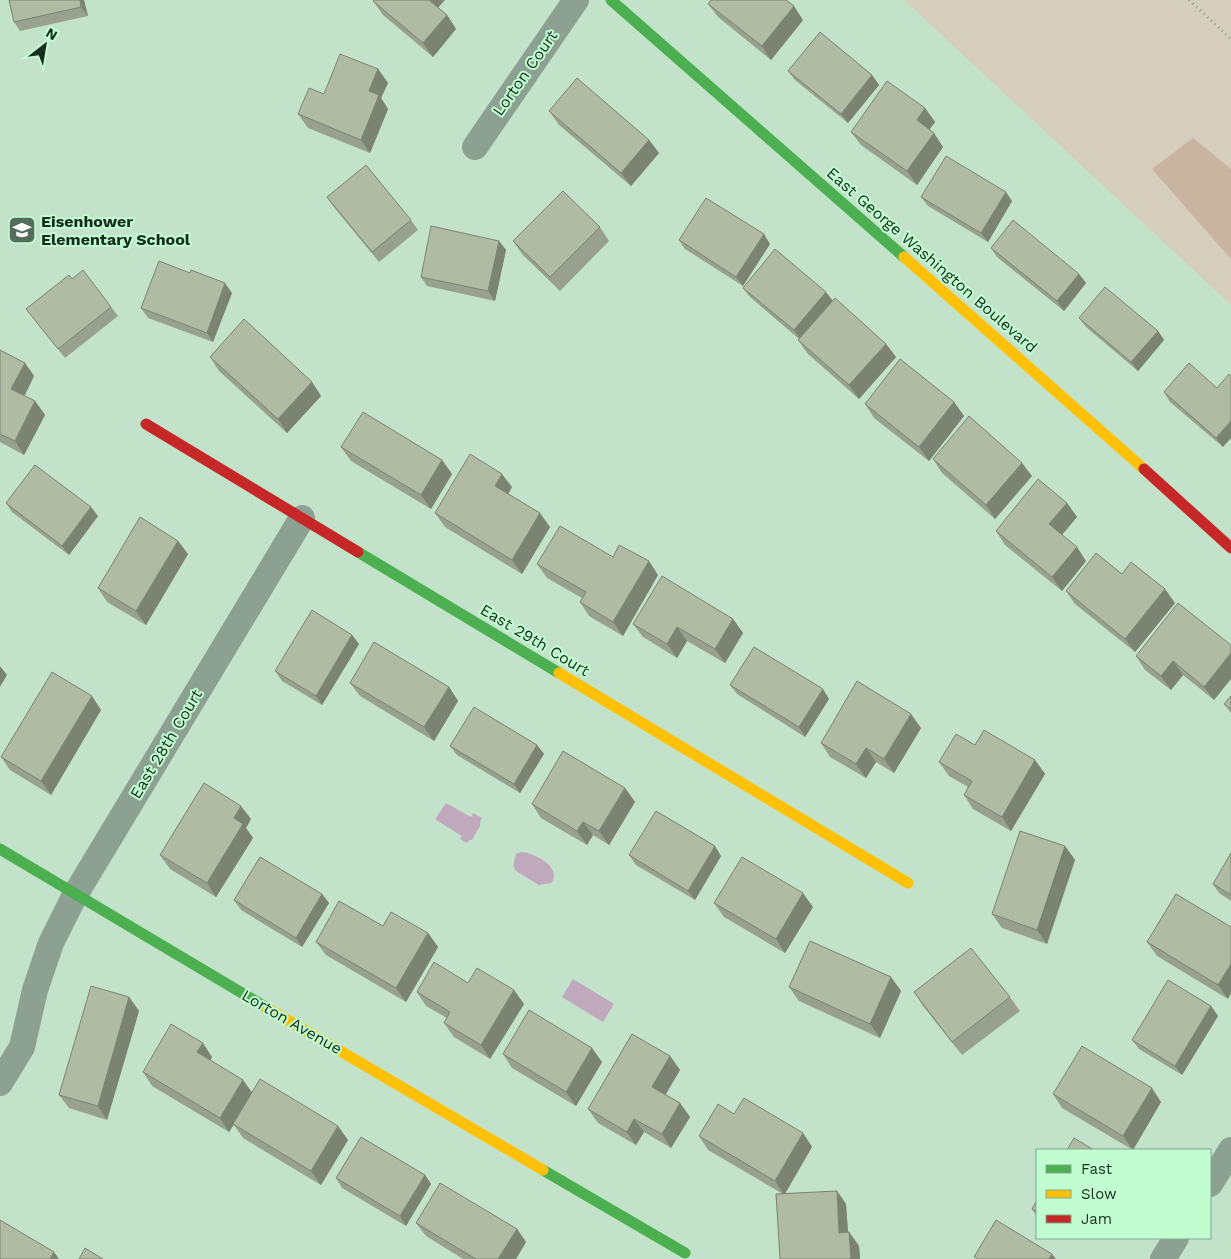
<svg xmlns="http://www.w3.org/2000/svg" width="1231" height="1259" font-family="'Work Sans',sans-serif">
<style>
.green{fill:#d5cebd}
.forest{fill:#c9b4a1}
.water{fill:#c0a8bd}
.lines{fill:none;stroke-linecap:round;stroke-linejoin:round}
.path{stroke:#8ca192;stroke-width:3;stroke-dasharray:1 4;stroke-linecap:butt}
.street{stroke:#8ca192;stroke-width:26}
.fast{stroke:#4caf50;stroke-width:11}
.slow{stroke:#ffc107;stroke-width:11}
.jam{stroke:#c62828;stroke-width:11}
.wall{fill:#97a18d}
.shaded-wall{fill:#7b8373}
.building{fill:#b0bba4;stroke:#7b8373}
.labels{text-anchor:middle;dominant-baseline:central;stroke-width:4;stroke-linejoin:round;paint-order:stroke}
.street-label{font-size:16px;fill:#172e1d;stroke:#c2fdd1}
.poi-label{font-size:16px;font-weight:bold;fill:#172e1d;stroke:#c2fdd1;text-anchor:start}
</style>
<rect width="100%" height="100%" fill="#c2e3ca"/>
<!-- green -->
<path class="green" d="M904 0H1231V305Z"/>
<!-- forest -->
<path class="forest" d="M1193 138 1231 169V259L1152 169Z"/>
<!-- water -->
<path class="water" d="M446 803 471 817 473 813 482 818 480 822V826L472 840H469L467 843 460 839 462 836 436 820V818Z
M521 852C533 852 564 868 551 883L539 885 516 871 513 866 516 854Z
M573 979 614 1004 603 1022 562 997Z"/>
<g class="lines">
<!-- path -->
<path class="path" d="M1189 0 1231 39"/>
<!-- street -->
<path class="street" d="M475 147 576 0
M0 1083 22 1047 35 990 51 943 75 895 302 518
M1210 1184 1231 1150
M1163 1259 1176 1238"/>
<!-- fast -->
<path class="fast" d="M611 0 904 257
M358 552 559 673
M0 849 267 1008
M543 1170 685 1253"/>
<!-- slow -->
<path class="slow" d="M904 257 1144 469
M559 673 908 883
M267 1008 543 1170"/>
<!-- jam -->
<path class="jam" d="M146 424 358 552
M1144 469 1231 548"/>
</g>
<!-- wall -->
<path class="wall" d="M9 0H84L88 16 20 31 14 22Z
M373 1 447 15 456 29 433 57 383 15Z
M708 4 803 20 771 60 718 17Z
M378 69 388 83 381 98 388 109 370 153 308 128 298 114 324 94Z
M788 71 872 75 879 85 848 123 795 80Z
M925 108 935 122 929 130 943 147 917 185 861 145 851 132Z
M549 111 649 140 659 153 631 186 559 125Z
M327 197 411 220 418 230 379 262 333 206Z
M921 197 1012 201 988 242 928 206Z
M600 227 609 241 560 291 522 254 513 241Z
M679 240 770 244 743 286 685 249Z
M499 241 506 250 495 301 427 286 421 277Z
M991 248 1079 274 1086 283 1064 311 997 257Z
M743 288 833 301 886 344 896 357 859 399 808 354 798 340 799 339 750 297Z
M232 293 213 342 148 318 141 308Z
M111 307 118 316 65 358 26 309Z
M1079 318 1158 331 1164 340 1138 371 1086 327Z
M0 350 25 363 34 376 24 396 35 401 45 415 24 455 0 442Z
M210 357 312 382 321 396 287 433 219 371Z
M1189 363 1223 447 1170 402 1164 392Z
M954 402 964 416 929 461 874 418 865 404Z
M341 447 442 460 452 474 431 509 351 461Z
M933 459 1032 476 995 519 942 473Z
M512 487 508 494 550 527 522 574 445 527 435 513Z
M6 503 98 516 69 555 12 512Z
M1067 503 1077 517 1062 535 1086 561 1062 591 1005 545 996 531Z
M178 541 188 554 146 625 107 602 98 588Z
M613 557 658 575 623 636 589 616 580 602 582 598 547 578 537 564Z
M1122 574 1175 603 1135 652 1075 604 1066 591Z
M733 619 743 633 725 663 687 641 677 658 643 637 633 624Z
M352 635 359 644 322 705 282 681 275 671Z
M1231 645 1214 700 1183 675 1171 690 1145 670 1136 656Z
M350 683 449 687 458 701 434 741 360 696Z
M730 685 829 699 805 737 737 694Z
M1231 696V713L1224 704Z
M101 710 51 795 10 770 1 757Z
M921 728 894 773 876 762 866 778 830 757 821 743Z
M537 745 544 754 520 793 457 755 450 746Z
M975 745 1035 760 1045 774 1011 831 973 809 964 795 968 787 949 776 939 762Z
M625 788 635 802 609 845 593 835 587 845 541 818 532 804Z
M251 819 246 828 253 838 216 897 170 869 160 855Z
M1065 846 1075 860 1047 944 1002 928 992 914Z
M1231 853V901L1219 893 1213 884Z
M629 855 721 856 695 900 636 865Z
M322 894 329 903 302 947 241 910 234 900Z
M1176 894 1228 999 1157 956 1147 942Z
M714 903 813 907 785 953 724 917Z
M383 926 428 933 438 947 406 1002 326 955 316 942Z
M891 977 901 991 880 1038 799 1001 789 987Z
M468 983 524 1004 490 1059 454 1037 444 1023 447 1018 426 1006 417 992Z
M914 992 1010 997 1020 1011 962 1055 923 1006Z
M129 997 139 1011 107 1120 69 1108 59 1095Z
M1211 1006 1218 1016 1182 1075 1139 1049 1132 1040Z
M503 1054 602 1062 576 1106 512 1068Z
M670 1056 680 1070 665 1094 680 1103 690 1117 671 1148 644 1132 636 1145 598 1123 588 1109Z
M212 1057 210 1060 243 1080 252 1092 348 1140 321 1185 243 1138 234 1125 229 1132 152 1086 143 1072Z
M1053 1094 1161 1102 1133 1150 1062 1108Z
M734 1114 803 1133 812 1147 785 1194 837 1191 846 1204 848 1232H849L859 1246 860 1259H780L783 1194 708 1150 699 1136Z
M425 1175 431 1184 406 1226 342 1188 336 1178Z
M1037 1200V1217L1032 1209Z
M416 1223 517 1229 526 1242 516 1259H463L426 1236Z"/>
<!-- shaded-wall -->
<path class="shaded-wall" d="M80 0H84L88 16 81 7Z
M427 0H445L435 11Z
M794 6 803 20 771 60 762 46Z
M447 15 456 29 433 57 423 43Z
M378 69 388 83 381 98 388 109 370 153 361 140 369 91Z
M872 75 879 85 848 123 841 114Z
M925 108 935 122 926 134 917 120Z
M934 133 943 147 917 185 907 171Z
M649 140 659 153 631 186 621 173Z
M1006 192 1012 201 988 242 981 233Z
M764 234 770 244 743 286 736 277Z
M499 241 506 250 495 301 488 291Z
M1079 274 1086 283 1064 311 1057 301Z
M225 283 232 293 213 342 207 333Z
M826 292 833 301 801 340 794 330Z
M1158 331 1164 340 1138 371 1131 362Z
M886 344 896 357 859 399 849 385Z
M25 363 34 376 21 403 11 389Z
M312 382 321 396 287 433 278 419Z
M35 401 45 415 24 455 15 441Z
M954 402 964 416 929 461 919 447Z
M1231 421V438L1223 447 1216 438Z
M442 460 452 474 431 509 421 495Z
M1022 463 1032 476 995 519 986 505Z
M502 474 512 487 505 500 495 486Z
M1067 503 1077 517 1059 538 1049 524Z
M91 507 98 516 69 555 62 546Z
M540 513 550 527 522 574 512 560Z
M178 541 188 554 146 625 136 611Z
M1077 547 1086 561 1062 591 1052 577Z
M649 561 658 575 623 636 613 622Z
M1165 589 1175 603 1135 652 1125 639Z
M733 619 743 633 725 663 715 649Z
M677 627 687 641 677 658 667 644Z
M352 635 359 644 322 705 316 696Z
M1231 653V679L1214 700 1204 687Z
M1173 661 1183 675 1171 690 1161 676Z
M0 666 7 675 0 687Z
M449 687 458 701 434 741 424 727Z
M823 689 829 699 805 737 799 727Z
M92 696 101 710 51 795 41 781Z
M911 714 921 728 894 773 884 759Z
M537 745 544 754 520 793 514 784Z
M866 748 876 762 866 778 856 764Z
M1035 760 1045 774 1011 831 1002 817Z
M625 788 635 802 609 845 599 831Z
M241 806 251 819 246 828 253 838 216 897 207 883 234 818Z
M583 822 593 835 587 845 577 831Z
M715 846 721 856 695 900 688 891Z
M1065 846 1075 860 1047 944 1037 930Z
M803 893 813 907 785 953 776 939Z
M322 894 329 903 302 947 296 938Z
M428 933 438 947 406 1002 396 988Z
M1231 964V993L1228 999 1218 985Z
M891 977 901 991 880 1038 870 1024Z
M514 990 524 1004 490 1059 481 1045Z
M129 997 139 1011 107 1120 98 1106Z
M1211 1006 1218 1016 1182 1075 1175 1066Z
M203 1043 212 1057 207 1066 197 1052Z
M592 1048 602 1062 576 1106 566 1092Z
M670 1056 680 1070 662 1101 652 1087Z
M243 1080 252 1093 229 1132 220 1118Z
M1152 1088 1161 1102 1133 1150 1123 1136Z
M680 1103 690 1117 671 1148 662 1134Z
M634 1119 644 1132 636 1145 627 1132Z
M338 1126 348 1140 321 1185 311 1171Z
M803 1133 812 1147 784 1195 775 1181Z
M425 1175 431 1184 406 1226 400 1216Z
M837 1191 846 1204 849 1247 839 1233Z
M517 1229 526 1242 516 1259H498Z
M849 1232 859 1246 860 1259H851Z
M54 1252 59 1259H50Z
M1052 1254 1056 1259H1049Z"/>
<!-- building -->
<path class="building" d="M9 0H80L81 7 14 22Z
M374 0H429L447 15 423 43 373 1Z
M711 0H786L794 6 762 46 708 4Z
M820 32 872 75 841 114 788 71Z
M340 54 378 69 369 91 379 95 361 140 298 114 309 88 324 94Z
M577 78 649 140 621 173 549 111Z
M887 81 925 108 917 120 934 133 907 171 851 132Z
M946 156 1006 192 981 233 921 197Z
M366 165 411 220 372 252 327 197Z
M563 191 600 227 550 277 513 241Z
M706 198 764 234 736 277 679 240Z
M1013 220 1079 274 1057 301 991 248Z
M431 226 499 241 488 291 421 277Z
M775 249 826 292 794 330 743 288Z
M159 261 190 273 191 270 225 283 207 333 141 308Z
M83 270 111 307 58 349 26 309 69 275 72 279Z
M1105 287 1158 331 1131 362 1079 318Z
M835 298 886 344 849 385 798 340Z
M244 319 312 382 278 419 210 357Z
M0 350 25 363 11 389 35 401 15 441 0 434Z
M900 359 954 402 919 447 865 404Z
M1189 363 1217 388 1229 374 1231 376V421L1216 438 1164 392Z
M363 412 442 460 421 495 341 447Z
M969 416 1022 463 986 505 933 459Z
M470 454 502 474 495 486 540 513 512 560 435 513Z
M35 465 91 507 62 546 6 503Z
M1038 479 1067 503 1049 524 1077 547 1052 577 996 531Z
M140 517 178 541 136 611 98 588Z
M560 526 613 557 619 545 649 561 613 622 580 602 586 592 537 564Z
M1096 553 1122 574 1131 562 1165 589 1125 639 1066 591Z
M662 576 733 619 715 649 677 627 667 644 633 624Z
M1178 603 1231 645V653L1204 687 1173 661 1161 676 1136 656Z
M312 610 352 635 316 696 275 671Z
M374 642 449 687 424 727 350 683Z
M754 647 823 689 799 727 730 685Z
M52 672 92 696 41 781 1 757Z
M857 681 911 714 884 759 866 748 856 764 821 743Z
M1231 696V709L1224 704Z
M474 707 537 745 514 784 450 746Z
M984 730 1035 760 1002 817 964 795 972 781 939 762 956 734 975 745Z
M563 751 625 788 599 831 583 822 577 831 532 804Z
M204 783 241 806 234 818 243 824 207 883 160 855Z
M656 811 715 846 688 891 629 855Z
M1020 831 1065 846 1037 930 992 914Z
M1231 853V895L1213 884Z
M260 857 322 894 296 938 234 900Z
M742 857 803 893 776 939 714 903Z
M1176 894 1231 927V964L1218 985 1147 942Z
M339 901 383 926 391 912 428 933 396 988 316 942Z
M810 941 891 977 870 1024 789 987Z
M971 948 1010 997 952 1042 914 992Z
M434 962 468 983 477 968 514 990 481 1045 444 1023 450 1012 417 992Z
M1168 980 1211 1006 1175 1066 1132 1040Z
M91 986 129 997 98 1106 59 1095Z
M529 1010 592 1048 566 1092 503 1054Z
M171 1024 203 1043 197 1052 243 1080 220 1118 143 1072Z
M632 1034 670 1056 652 1087 680 1103 662 1134 634 1119 627 1132 588 1109Z
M1082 1046 1152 1088 1123 1136 1053 1094Z
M260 1079 338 1126 311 1171 233 1124Z
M744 1098 803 1133 775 1181 699 1136 718 1104 734 1114Z
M361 1137 425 1175 400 1216 336 1178Z
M1074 1138 1094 1150H1067Z
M440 1183 517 1229 498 1259H476L416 1223Z
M837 1191 839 1233 849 1232 851 1259H780L776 1194Z
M1037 1200V1212L1032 1209Z
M0 1220 54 1252 50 1259H0Z
M996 1220 1052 1254 1049 1259H978L974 1257Z
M85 1248 103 1259H79Z"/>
<!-- icons -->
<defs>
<g id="school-square" transform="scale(1.4375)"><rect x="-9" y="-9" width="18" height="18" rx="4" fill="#536d5a" stroke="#c2fdd1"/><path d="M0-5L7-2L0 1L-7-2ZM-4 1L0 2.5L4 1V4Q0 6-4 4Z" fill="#fff"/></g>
</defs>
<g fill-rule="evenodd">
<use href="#school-square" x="22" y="230"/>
</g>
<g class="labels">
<!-- street labels -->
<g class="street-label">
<text transform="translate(525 73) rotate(-55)">Lorton Court</text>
<text transform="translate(932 260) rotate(41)">East George Washington Boulevard</text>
<text transform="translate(535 640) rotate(31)">East 29th Court</text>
<text transform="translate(166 744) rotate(-59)">East 28th Court</text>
<text transform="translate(292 1022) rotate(30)">Lorton Avenue</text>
</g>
<!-- poi labels -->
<g class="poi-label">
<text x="41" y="221">Eisenhower<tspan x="41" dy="18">Elementary School</tspan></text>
</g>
</g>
<!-- legend -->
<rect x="1036" y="1149" width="175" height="90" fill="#c2fdd1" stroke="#7eaa89"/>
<rect x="1046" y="1165" width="25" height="8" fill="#4caf50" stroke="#7eaa89"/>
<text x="1081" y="1174" font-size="15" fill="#172e1d">Fast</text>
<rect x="1046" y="1190" width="25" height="8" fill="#ffc107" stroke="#7eaa89"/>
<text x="1081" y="1199" font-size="15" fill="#172e1d">Slow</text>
<rect x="1046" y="1215" width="25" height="8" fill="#c62828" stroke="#7eaa89"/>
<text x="1081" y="1224" font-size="15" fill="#172e1d">Jam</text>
<!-- north arrow -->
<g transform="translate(45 45) rotate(31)" stroke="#c2fdd1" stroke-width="4" paint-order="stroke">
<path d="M0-4L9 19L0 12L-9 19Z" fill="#172e1d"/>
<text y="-8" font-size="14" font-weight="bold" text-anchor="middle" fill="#172e1d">N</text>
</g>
</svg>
